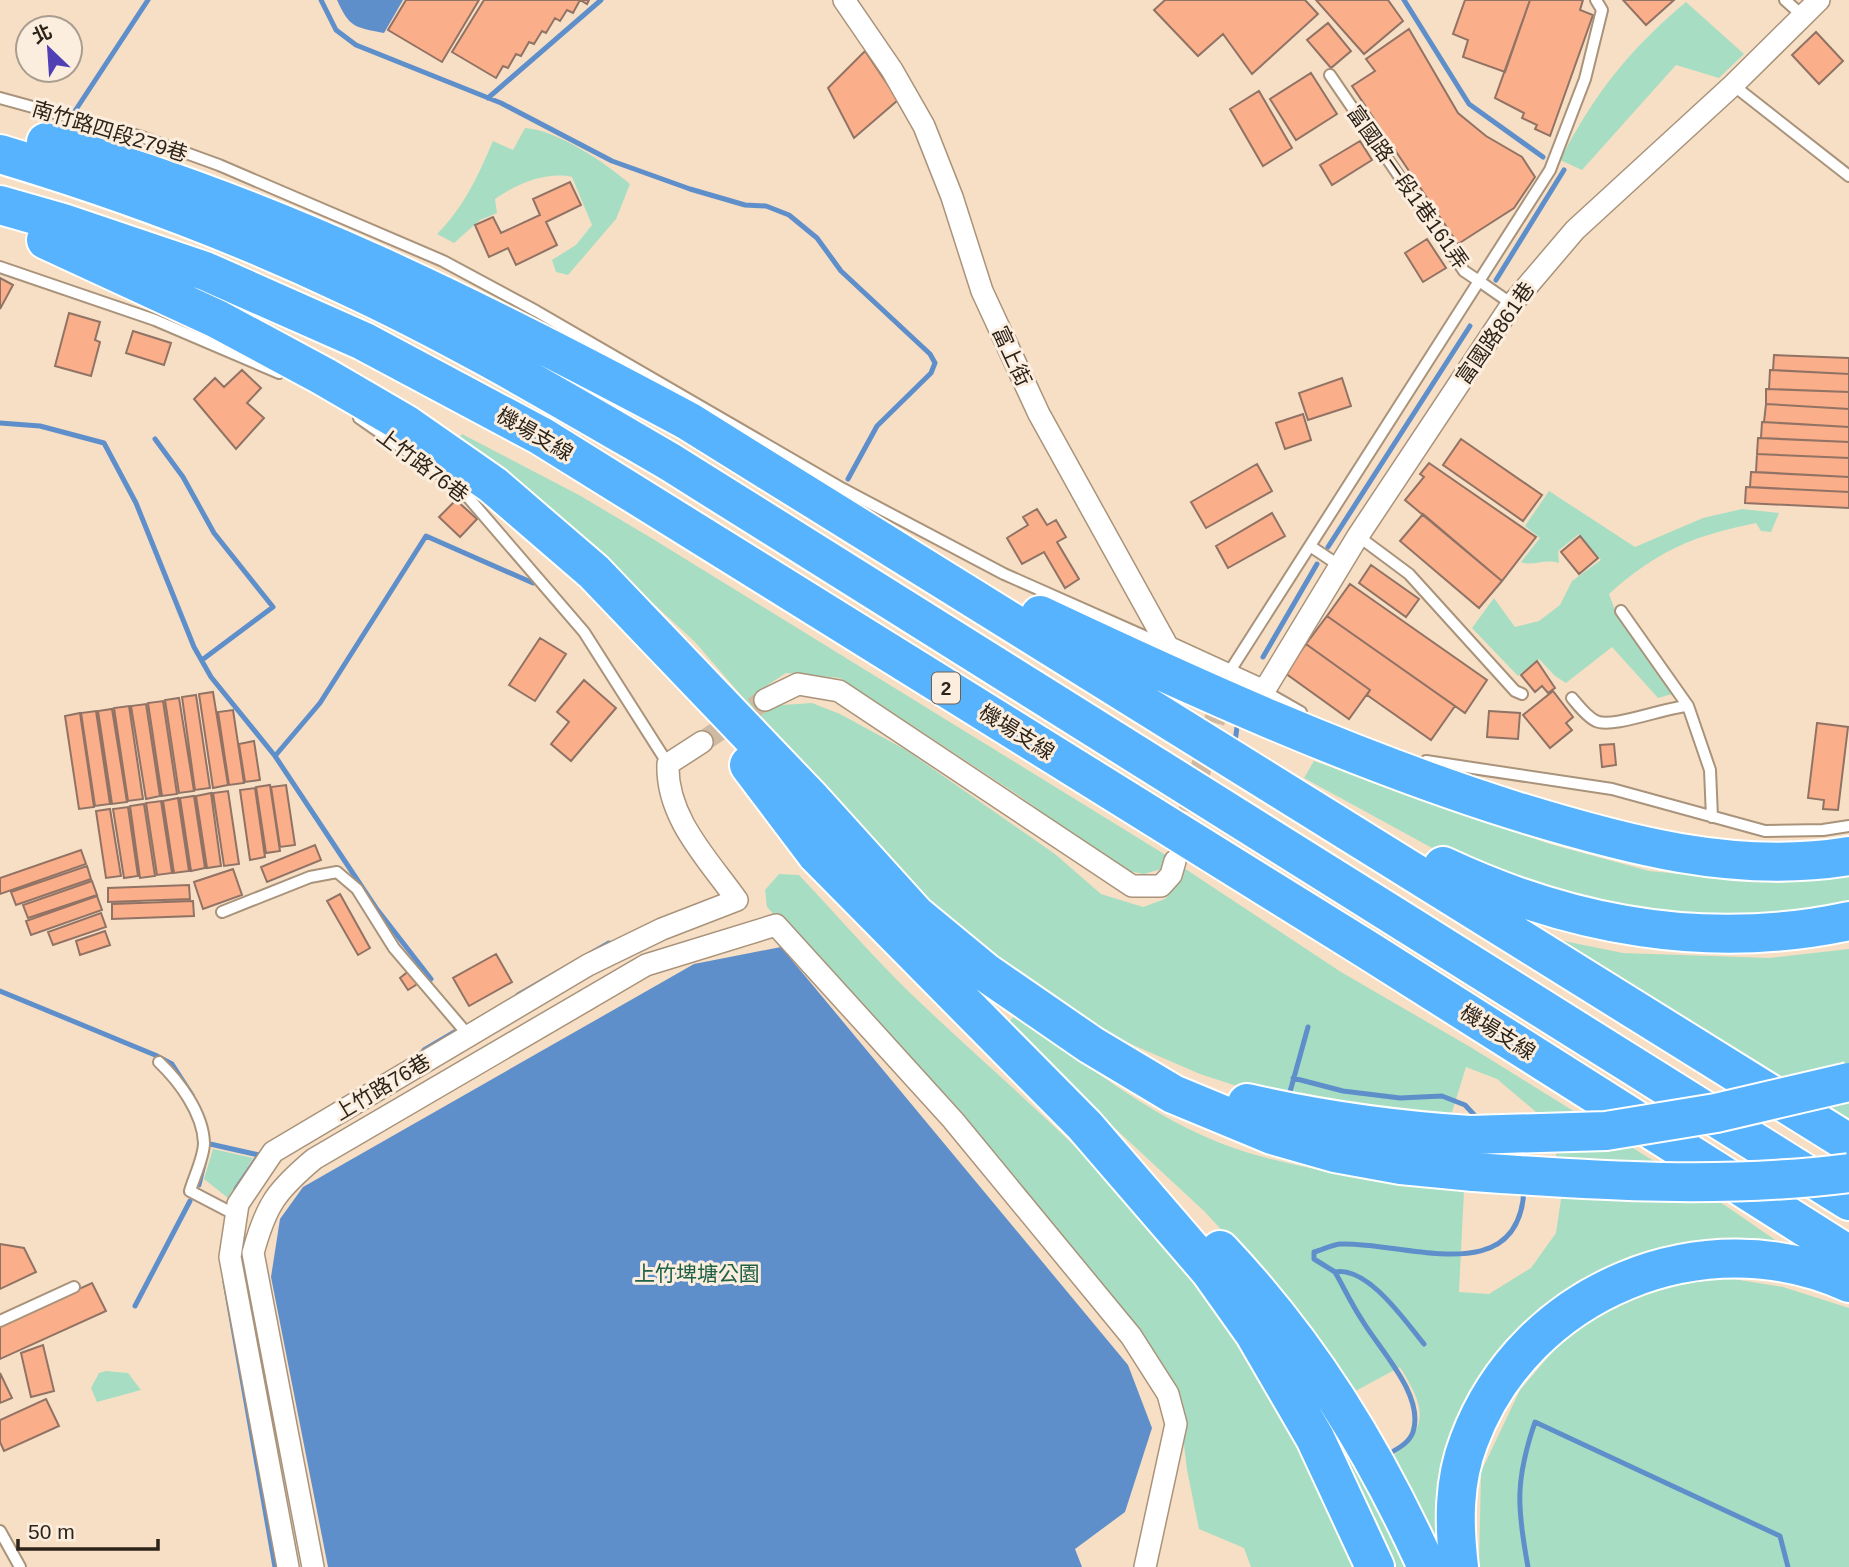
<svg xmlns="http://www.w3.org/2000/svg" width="1849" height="1567" font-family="Helvetica,'Noto Sans TC',sans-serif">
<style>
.green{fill:#a7dec3}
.water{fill:#5f8fca}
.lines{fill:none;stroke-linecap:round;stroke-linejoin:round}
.stream{stroke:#5f8fca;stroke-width:5}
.building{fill:#fbae8a;stroke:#917365;stroke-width:2}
.street-tunnel{stroke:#ceb9a3;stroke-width:21;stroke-dasharray:21 10;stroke-linecap:butt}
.lane-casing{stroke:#a9937b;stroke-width:14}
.street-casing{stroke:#a9937b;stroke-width:24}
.highway-casing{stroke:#fff;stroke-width:42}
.lane{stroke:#fff;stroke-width:10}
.street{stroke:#fff;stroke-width:21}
.highway{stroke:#58b3fe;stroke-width:38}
.highway-bridge-casing{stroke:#fff;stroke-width:42;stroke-linecap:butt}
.highway-bridge{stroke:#58b3fe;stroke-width:38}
.labels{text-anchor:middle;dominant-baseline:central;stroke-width:6;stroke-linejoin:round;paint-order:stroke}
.shield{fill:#fceedf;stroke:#6a6054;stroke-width:2}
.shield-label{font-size:19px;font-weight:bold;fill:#2c2319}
.street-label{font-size:21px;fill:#2c2319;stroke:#fceedf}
.park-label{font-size:21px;fill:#1f6147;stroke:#fceedf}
</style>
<rect width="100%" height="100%" fill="#f7dfc5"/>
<!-- green -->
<path class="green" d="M1686 2 1744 54 1719 78 1676 65 1582 170 1560 160C1595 93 1628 51 1686 2Z
M525 128C557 130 606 163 630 184L616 219 568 275 556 272 552 260 576 245 592 225 572 177C547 171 516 184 495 199L497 213 480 220 454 243 437 234C464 207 478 176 493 141L513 150Z
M462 434 579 495 653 539 1169 857 1165 868 1144 874 1122 870 1018 795 840 678 786 673 754 694 767 706 812 703 840 714 906 750 1055 854 1101 894 1143 907 1165 899 1179 883 1175 874 1181 866 1341 972 1472 1048 1726 1206 1787 1248 1767 1246 1508 1344 1448 1567 1389 1459C1429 1426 1427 1411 1400 1367L1350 1394 1271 1284 1205 1212 1005 1026 1017 1013C1088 1066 1162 1127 1249 1153 1319 1174 1392 1181 1464 1191L1459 1292 1489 1294 1531 1268 1556 1233 1561 1199 1556 1154 1535 1111 1497 1079 1466 1067 1449 1122 1283 1101 1200 1074 1133 1045 1061 1009 900 879 695 642 607 561 457 441Z
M1549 491 1635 547 1703 518 1742 509 1779 513 1771 532 1761 531 1756 523C1693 536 1658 550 1609 594L1616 613 1672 694 1658 698 1612 647 1566 683 1555 676 1539 659 1518 676 1472 628 1494 598 1515 627 1539 621 1560 605 1572 581 1601 560 1579 534 1558 551 1559 563C1544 558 1533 567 1521 562L1540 538 1525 526Z
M1314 761 1550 844 1649 871 1779 883 1849 876V905L1725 918 1618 908 1454 860 1304 778Z
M779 874 799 875C834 912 868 951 904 987 981 1062 1065 1130 1137 1211 1229 1315 1299 1439 1352 1567H1251L1244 1548 1199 1529 1187 1470 1180 1411 813 957 767 907 765 890Z
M1554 939 1623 953 1769 958 1849 949V1120Z
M213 1149 253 1158 228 1198 204 1179Z
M1702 1274 1783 1287 1849 1308V1567H1479L1481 1472 1520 1390 1571 1330 1635 1292Z
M1287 1357 1334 1413 1411 1567H1396L1329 1429Z
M106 1371 128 1373 141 1390 97 1402 91 1388 99 1373Z"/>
<!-- water -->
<path class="water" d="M337 0H403L384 33C354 27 350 28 337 0Z
M781 947 1128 1365 1152 1428 1125 1512 1075 1549 1082 1567H328L271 1277 280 1219 303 1187 694 964Z"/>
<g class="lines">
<!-- stream -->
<path class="stream" d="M321 0 336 30 356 45 501 103 612 161 690 189 745 205 766 206 789 215 817 238 841 271 930 354 935 363 931 373 877 426 848 479
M1404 0 1469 104 1543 157
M488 98 601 0
M73 114 148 0
M1496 280 1564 170
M0 423 40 426 104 443 136 503 194 647 211 677 275 756 376 908 431 979
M155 439 183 477 214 533 273 607 202 660
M1328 547 1470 326
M1263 657 1317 564
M1235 742 1237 727
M275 756 320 703 426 536 533 583
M0 991 155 1055 172 1064 192 1095
M518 995 609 943
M424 1050 458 1030
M1293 1078 1343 1091 1400 1098 1442 1096 1465 1105 1479 1120
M1288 1099 1308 1027
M210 1144 259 1155 236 1189
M199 1185 204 1164
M1335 1272 1314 1259V1252C1322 1250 1331 1245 1340 1244 1403 1241 1520 1292 1524 1189
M225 1282 275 1567
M135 1306 190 1201
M1385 1456C1395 1450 1409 1444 1413 1432 1425 1395 1379 1349 1362 1320 1352 1305 1344 1288 1335 1272 1368 1266 1405 1321 1424 1344
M1528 1567C1517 1508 1515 1480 1535 1422L1780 1536 1788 1567"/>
</g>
<!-- building -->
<path class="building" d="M406 0H479L442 62 388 30Z
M484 0H589L587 4 580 0 573 13 567 10 560 21 555 18 546 33 542 31 534 44 529 42 521 56 516 54 508 68 503 66 496 78 452 52Z
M1165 0H1305L1318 14 1252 74 1223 34 1198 56 1154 10Z
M1316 0H1388L1403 21 1364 54Z
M1465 0H1530L1505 72 1463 57 1468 40 1453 34Z
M1530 0H1583L1580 10 1593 15 1550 136 1535 129 1537 125 1522 118 1524 113 1495 98Z
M1623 0H1674L1646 25Z
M1328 23 1351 51 1331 68 1307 40Z
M1409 29 1458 113 1486 136 1522 157 1535 177 1514 208 1458 244 1352 86 1375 71 1366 59Z
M1816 32 1843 61 1819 84 1792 55Z
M865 51 898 100 854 138 828 88Z
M1311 73 1337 114 1296 140 1270 99Z
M1259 91 1292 148 1263 166 1230 109Z
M1360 141 1372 160 1332 185 1320 165Z
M570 182 581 205 546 222 557 245 516 265 508 248 489 257 475 225 493 217 501 233 540 215 533 199Z
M1427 239 1446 268 1423 282 1405 253Z
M0 278 13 285 0 309Z
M69 313 100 322 95 340 100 342 91 376 55 366Z
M133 331 171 343 164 365 126 353Z
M1774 355 1849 358V374L1773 370Z
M242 370 261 388 247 403 264 418 236 449 194 399 215 378 224 387Z
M1770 370 1849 374V392L1769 389Z
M1342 378 1351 406 1308 420 1299 393Z
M1766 389 1849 392V409L1766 404Z
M1766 404 1849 409V427L1764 422Z
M1303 414 1311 440 1285 449 1276 423Z
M1762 422 1849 427V442L1761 438Z
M1758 438 1849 442V458L1757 454Z
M1461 439 1542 495 1523 521 1443 465Z
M1757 454 1849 458V477L1756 472Z
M1429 463 1536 537 1502 581 1405 500 1424 477 1420 474Z
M1257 464 1272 491 1206 528 1191 502Z
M1751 472 1849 477V492L1750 487Z
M1746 487 1849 492V508L1745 503Z
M456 500 477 519 460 537 439 517Z
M1037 509 1047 525 1056 520 1066 537 1057 542 1079 579 1065 588 1044 552 1022 564 1007 538 1028 525 1023 517Z
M1272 513 1285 536 1228 568 1216 546Z
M1423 514 1502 581 1479 608 1400 541Z
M1580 536 1598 558 1579 574 1561 552Z
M1371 565 1419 599 1406 617 1359 583Z
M1350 584 1487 680 1465 713 1327 616Z
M1327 616 1455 706 1431 740 1367 695 1370 690 1306 644Z
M540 638 566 654 535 701 509 685Z
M1306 644 1370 690 1349 719 1285 673Z
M1537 661 1555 688 1548 693 1542 686 1535 692 1521 675Z
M584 680 616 708 571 761 551 744 569 722 557 712Z
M1553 691 1573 717 1566 723 1572 730 1550 748 1523 715Z
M213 692 228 785 213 788 199 694Z
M196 695 210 788 195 790 182 697Z
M179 698 194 791 179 793 165 700Z
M163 701 177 794 162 796 148 703Z
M146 704 160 796 146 799 131 706Z
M129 706 143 799 128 801 114 708Z
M112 709 127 802 112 804 98 711Z
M233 710 244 783 229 785 218 712Z
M96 711 110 804 95 806 81 713Z
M1489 711 1520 713 1518 739 1487 737Z
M80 713 94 807 79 809 65 716Z
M1817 723 1848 727 1838 810 1823 809 1824 800 1808 798Z
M254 741 260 780 245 782 239 744Z
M1614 744 1616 765 1602 767 1600 745Z
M270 785 280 851 266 853 256 787Z
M286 785 295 845 280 847 271 787Z
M255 788 265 857 250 860 240 790Z
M228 791 239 864 224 866 213 793Z
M211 793 221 866 207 868 196 796Z
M194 796 205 868 191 871 180 798Z
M178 798 189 871 174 873 163 801Z
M161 801 172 873 157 875 146 803Z
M144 804 155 876 140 878 130 806Z
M128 807 138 876 124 878 113 809Z
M110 809 121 876 106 878 96 811Z
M315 845 321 860 267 882 261 867Z
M81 850 86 864 0 894V878Z
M87 866 91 879 16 905 11 892Z
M233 869 242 895 203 909 194 882Z
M92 881 97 895 28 918 23 905Z
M189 885 190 899 108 902V888Z
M340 894 370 948 358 955 327 901Z
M97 896 102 910 31 935 26 921Z
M193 901 194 916 112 919V904Z
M101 913 106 927 53 945 48 932Z
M105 931 110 945 80 955 76 941Z
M496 954 512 982 469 1006 453 978Z
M410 970 419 983 408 990 400 978Z
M0 1244 24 1248 36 1272 0 1289Z
M92 1283 106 1311 0 1359V1325Z
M43 1345 54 1391 31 1397 21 1353Z
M0 1373 12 1398 0 1403Z
M46 1399 59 1426 4 1451 0 1442V1420Z"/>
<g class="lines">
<!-- street-tunnel -->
<path class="street-tunnel" d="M702 742 765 700
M1180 842 1223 691"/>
<!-- lane casing -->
<g class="lane-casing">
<path id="lane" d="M1785 0 1803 16
M1330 75 1464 271 1479 281 1550 170 1585 79 1602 10 1596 0
M1733 85 1849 176
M0 98 142 137 219 165 443 261 536 311 843 489 1004 574 1162 644
M0 267 155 320 279 373
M359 418 461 489 584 632 668 764
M1358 536 1409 574 1515 691 1522 694
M1310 546 1340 566
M1621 611 1688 706 1710 770 1712 817
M1228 674 1479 281 1512 304
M1264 691 1301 712
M1572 698C1578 705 1587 717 1596 721 1612 729 1666 707 1688 706
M1426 761 1612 789 1765 831 1823 830 1849 826
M222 912 310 877 337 872 357 889 394 948 469 1036
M159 1062C179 1081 203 1113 204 1143 204 1157 194 1177 190 1191L236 1215
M0 1321 74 1287
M0 1531 20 1567"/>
</g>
<!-- street casing -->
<g class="street-casing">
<path id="street" d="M844 0 892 70 924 126 952 197 982 291 1039 414 1168 647 1264 691 1358 536 1512 304 1575 230 1733 85 1819 0
M765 700 798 684 839 691 1132 886H1161L1171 875 1175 861
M288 1567 230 1257 238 1204 273 1152 588 965 662 929 737 900C707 858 666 817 668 764L702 742
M313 1567 253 1253C266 1205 276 1191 314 1159L646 965 776 925 953 1120 1131 1336 1168 1394 1176 1424 1145 1567"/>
</g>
<!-- highway casing -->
<g class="highway-casing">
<path id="highway" d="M46 142C274 206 481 310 688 421L1849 1143
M0 154C117 189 233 232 343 284 456 336 563 400 670 462L1849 1201
M0 205 63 223 205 271 363 341 541 436 1366 949 1849 1255
M46 240 217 319 323 376 407 425 493 485 594 572 812 800 916 915 985 972 1091 1045 1173 1094 1272 1135 1335 1153 1401 1165 1474 1172
M1040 615C1195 688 1351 759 1516 811 1623 844 1736 875 1849 856
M749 765 817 855 1085 1126 1210 1271 1254 1333 1315 1438 1375 1567
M1443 866C1571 926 1709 951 1849 921
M1247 1103C1321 1120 1393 1130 1470 1135
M1220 1250C1309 1344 1374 1450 1427 1567
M1459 1567C1454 1525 1453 1482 1469 1441 1525 1290 1704 1217 1849 1283"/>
</g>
<!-- lane -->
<use href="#lane" class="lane"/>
<!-- street -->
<use href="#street" class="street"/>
<!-- highway -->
<use href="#highway" class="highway"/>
<!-- highway-bridge casing -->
<g class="highway-bridge-casing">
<path id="highway-bridge" d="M1470 1135 1606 1131 1716 1113 1849 1082
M1474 1172C1600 1181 1724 1189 1849 1173"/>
</g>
<!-- highway-bridge -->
<use href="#highway-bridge" class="highway-bridge"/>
</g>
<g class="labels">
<!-- shield labels -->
<rect class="shield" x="932" y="672.5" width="28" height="31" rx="5"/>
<g class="shield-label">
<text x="946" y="688">2</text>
</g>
<!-- street labels -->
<g class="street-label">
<text transform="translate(110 131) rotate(17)">南竹路四段279巷</text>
<text transform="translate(1408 187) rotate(55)">富國路一段1巷161弄</text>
<text transform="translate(1495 333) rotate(-55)">富國路861巷</text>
<text transform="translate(1012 356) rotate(65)">富上街</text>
<text transform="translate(535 434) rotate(30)">機場支線</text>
<text transform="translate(423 465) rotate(37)">上竹路76巷</text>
<text transform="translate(1017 732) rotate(32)">機場支線</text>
<text transform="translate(1498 1032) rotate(32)">機場支線</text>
<text transform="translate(382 1087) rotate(-31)">上竹路76巷</text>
</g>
<!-- park labels -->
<g class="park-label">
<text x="697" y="1273">上竹埤塘公園</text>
</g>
</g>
<!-- north arrow -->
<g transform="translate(49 49) rotate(335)"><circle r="33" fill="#fceedf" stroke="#a99d90" stroke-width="2"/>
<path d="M0-5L12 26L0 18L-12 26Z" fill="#513fb6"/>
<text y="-10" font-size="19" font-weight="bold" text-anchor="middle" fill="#2c2319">北</text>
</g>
<!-- scale -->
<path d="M18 1539v10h140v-10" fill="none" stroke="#2c2319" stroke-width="3.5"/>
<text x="28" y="1539" font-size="21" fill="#2c2319" stroke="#fceedf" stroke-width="5" paint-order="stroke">50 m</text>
</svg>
